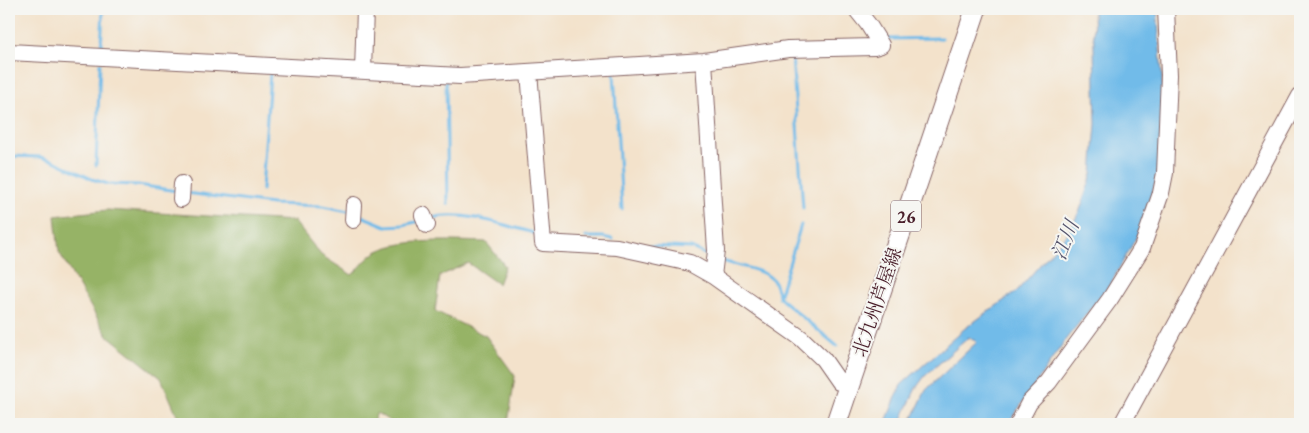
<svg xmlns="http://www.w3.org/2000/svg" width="1309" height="433" font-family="'EB Garamond','Noto Serif JP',serif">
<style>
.forest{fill:#96b366;stroke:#706948}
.water{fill:#71bbe9;stroke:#5e6d8a}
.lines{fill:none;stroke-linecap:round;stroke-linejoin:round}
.stream{stroke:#71bbe9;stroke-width:3}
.minor-casing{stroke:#856363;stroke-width:18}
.major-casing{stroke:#856363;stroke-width:22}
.minor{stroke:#fff;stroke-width:16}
.major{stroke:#fff;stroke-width:20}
.labels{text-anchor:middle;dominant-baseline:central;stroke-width:4;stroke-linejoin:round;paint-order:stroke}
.shield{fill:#f6f6f2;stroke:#7e6067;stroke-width:1}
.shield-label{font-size:18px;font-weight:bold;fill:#4a1f2b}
.street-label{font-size:19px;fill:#4a1f2b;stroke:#f6f6f2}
.water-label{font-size:20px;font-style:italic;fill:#58566e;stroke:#f6f6f2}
</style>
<rect width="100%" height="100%" fill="#f6f6f2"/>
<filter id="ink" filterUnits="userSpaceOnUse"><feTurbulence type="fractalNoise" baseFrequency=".02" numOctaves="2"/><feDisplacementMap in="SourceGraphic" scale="10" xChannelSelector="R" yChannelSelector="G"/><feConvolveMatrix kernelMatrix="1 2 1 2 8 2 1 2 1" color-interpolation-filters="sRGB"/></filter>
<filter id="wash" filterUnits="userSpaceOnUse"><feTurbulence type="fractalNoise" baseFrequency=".0096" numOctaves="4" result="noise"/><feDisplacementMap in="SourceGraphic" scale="20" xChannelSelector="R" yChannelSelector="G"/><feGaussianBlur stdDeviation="1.12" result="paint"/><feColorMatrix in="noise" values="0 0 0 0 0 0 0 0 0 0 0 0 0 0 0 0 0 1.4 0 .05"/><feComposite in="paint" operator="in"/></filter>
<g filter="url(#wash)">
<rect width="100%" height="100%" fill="#f3e2cb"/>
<!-- forest -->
<path class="forest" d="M107 210 294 221 321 255 352 275C360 268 368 256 378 251 405 238 455 241 486 242L505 266 498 284 468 263 440 276 435 311 486 336 515 376 508 424H394L377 413 372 424H181L161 378 107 335 59 252 55 216Z"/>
<!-- water -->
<path class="water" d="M1093 9H1157L1162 75 1163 134 1156 181 1142 227 1110 285 1066 339 1008 424H910L926 390 977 342 969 337 925 376 916 388 900 424H885L901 385 964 329 1017 291 1068 233 1080 210 1092 174 1096 124Z"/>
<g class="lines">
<!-- stream -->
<path class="stream" d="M885 39 942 38
M101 50 103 9
M792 56 803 208
M614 73 622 209
M446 81 448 204
M9 156 40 157 52 160 92 179 108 184 138 185 177 191
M96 165 100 63
M262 190 270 73
M186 193 272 204 323 206 348 211
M359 215 386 226 403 225 420 221
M431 218C465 210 504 225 537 234
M586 237H603L612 239
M649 246 691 248 709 256
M720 260C734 266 761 268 772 279 776 283 776 292 782 300L837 346
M779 297 801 225"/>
</g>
</g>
<g filter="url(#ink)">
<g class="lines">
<!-- minor casing -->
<g class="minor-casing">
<path id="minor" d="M9 52 460 76 704 61 788 49 874 47 881 45 868 24 856 9
M704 61 716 251 713 276
M363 71 365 9
M529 72 543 243 617 247 690 263 713 276 801 338 823 359 839 382
M181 199 182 184
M423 215 427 225
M353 220 354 205
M1018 424 1029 403 1049 382 1110 299 1142 248 1161 193 1165 173 1169 75 1166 9
M1122 424 1300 96"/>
</g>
<!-- major casing -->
<g class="major-casing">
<path id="major" d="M836 424 976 9"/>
</g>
<!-- minor -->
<use href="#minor" class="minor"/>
<!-- major -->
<use href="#major" class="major"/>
</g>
</g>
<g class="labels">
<!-- shield labels -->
<rect class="shield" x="891" y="200.5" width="30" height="31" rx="4"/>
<g class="shield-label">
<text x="906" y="216">26</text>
</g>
<!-- street labels -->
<g class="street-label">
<text transform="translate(877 302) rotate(-71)">北九州芦屋線</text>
</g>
<!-- water labels -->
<g class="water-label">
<text transform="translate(1065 240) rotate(-68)">江川</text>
</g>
</g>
<!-- margin -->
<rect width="1309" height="433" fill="none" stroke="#f6f6f2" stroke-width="30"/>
</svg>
